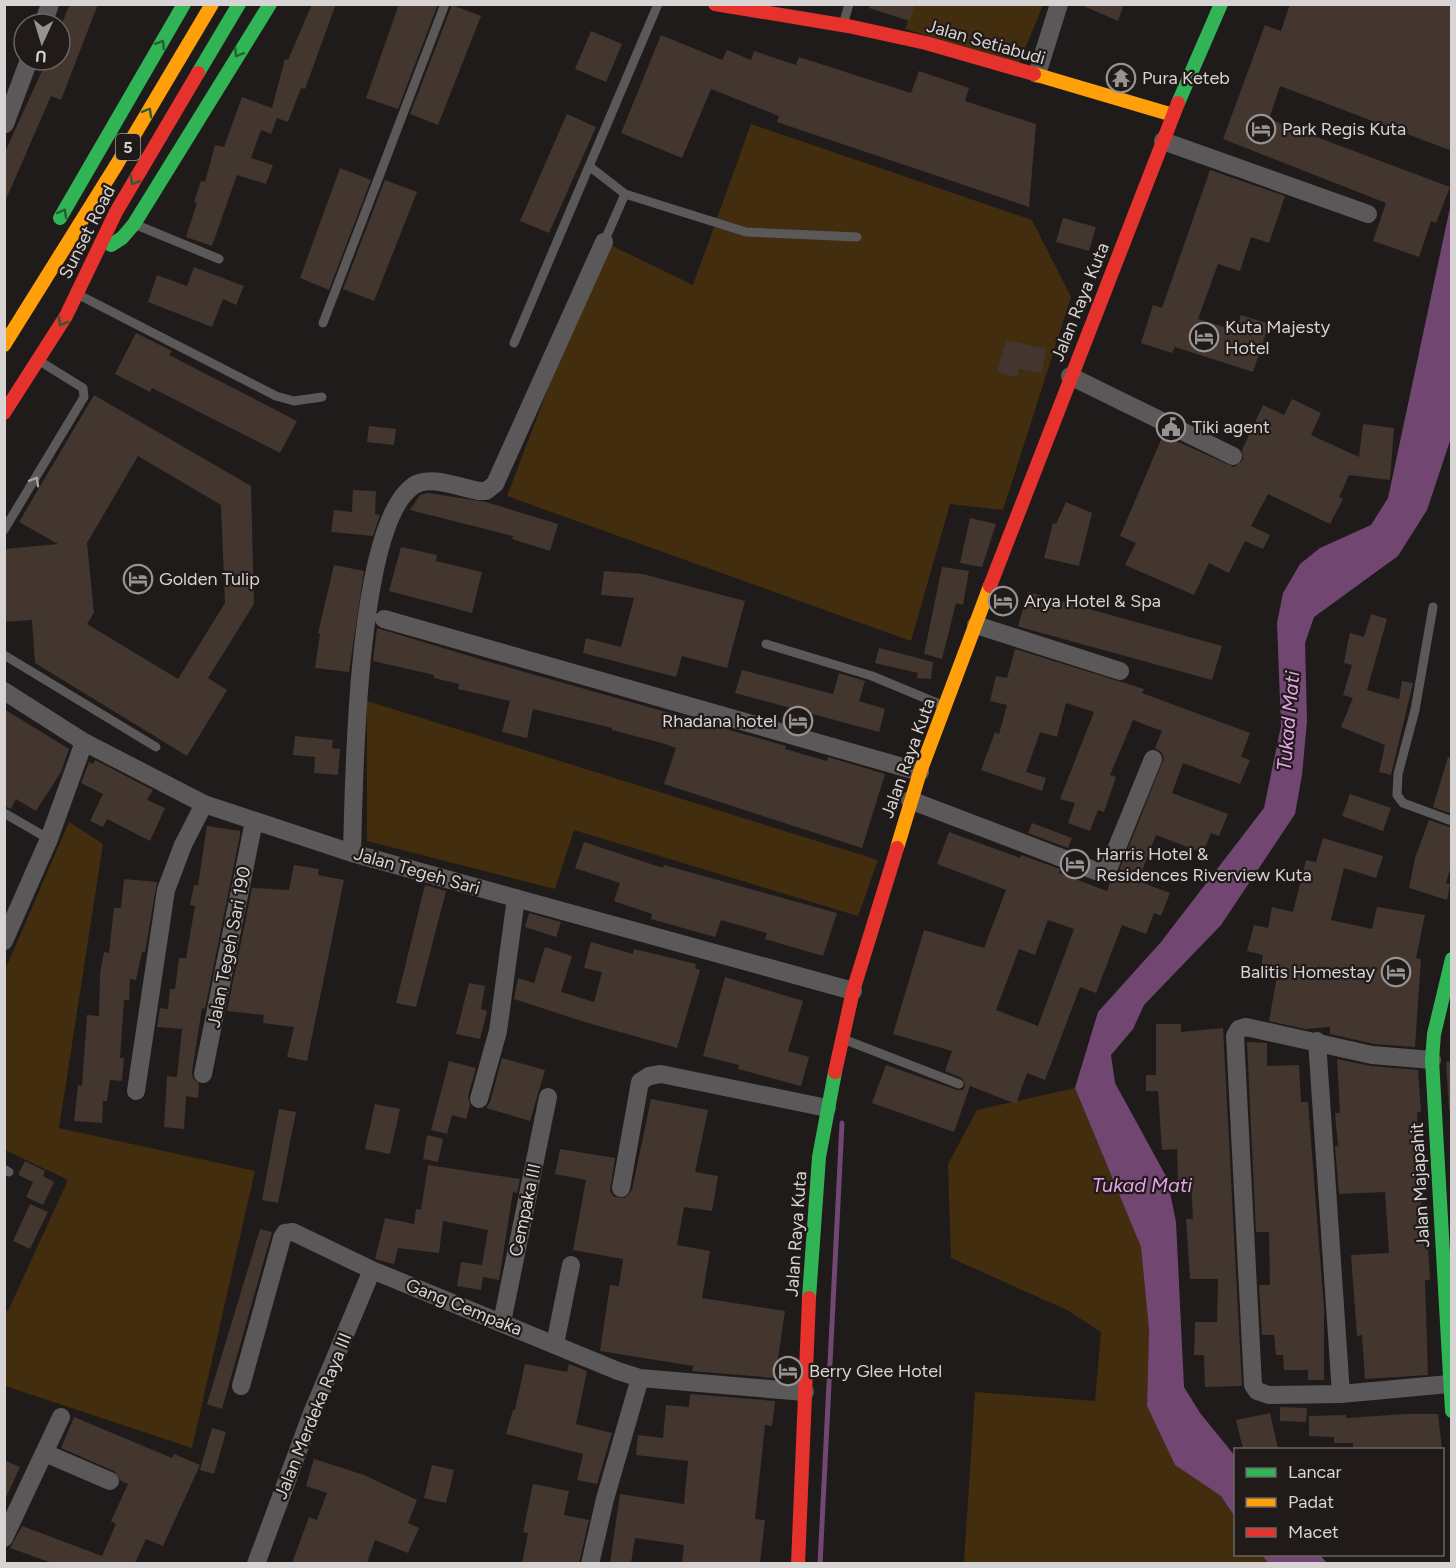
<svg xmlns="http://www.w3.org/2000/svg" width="1456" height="1568" font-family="Figtree,sans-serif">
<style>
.green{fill:#422e0f}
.water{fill:#714772}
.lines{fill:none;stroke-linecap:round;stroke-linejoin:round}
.stream{stroke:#714772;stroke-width:5}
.building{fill:#42362f;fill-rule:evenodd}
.lane{stroke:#5a5858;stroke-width:9}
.street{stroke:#5a5858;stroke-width:18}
.fast{stroke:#30b455;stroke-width:14}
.slow{stroke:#ff9f0a;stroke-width:14}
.jam{stroke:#e5322d;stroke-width:14}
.oneway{stroke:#275f34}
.oneway2{stroke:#a6a2a2}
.labels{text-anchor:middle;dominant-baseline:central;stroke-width:4.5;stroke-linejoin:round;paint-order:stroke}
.shield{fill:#201a19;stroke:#a19c9c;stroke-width:1.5}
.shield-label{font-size:16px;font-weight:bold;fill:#d8d4d4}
.street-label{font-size:18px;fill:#d8d4d4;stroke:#201a19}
.poi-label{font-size:18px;fill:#d8d4d4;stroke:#201a19;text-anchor:start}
.water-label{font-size:20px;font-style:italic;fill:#e6a3ea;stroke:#201a19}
</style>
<rect width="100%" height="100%" fill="#1f1b1a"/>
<!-- green -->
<path class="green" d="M915 5H1043L1019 63 905 29Z
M751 124 1032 220 1071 297 1003 510 950 504 911 641 507 496 604 242 693 285Z
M367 701 878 860 858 916 574 830 555 889 367 841Z
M69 822 103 844 59 1128 255 1171 192 1448 5 1386V1310L8 1311 68 1180 5 1150V970Z
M1075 1088 1141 1247 1149 1330 1147 1406 1175 1465 1221 1496 1235 1517 1236 1554 1262 1555 1268 1563H964L975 1392 1095 1401 1101 1332 1067 1310 951 1258 948 1164 977 1110Z"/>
<!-- water -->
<path class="water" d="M1451 203V438L1427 510 1398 556 1314 617 1305 643 1307 721 1302 775 1295 814 1221 925 1144 1005 1133 1029 1111 1055 1115 1083 1167 1178 1176 1222 1184 1387 1200 1413 1235 1456V1517L1221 1496 1175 1465 1147 1406 1149 1330 1141 1247 1075 1088 1098 1012 1161 942 1264 808 1281 726 1277 623 1283 593 1300 564 1320 548 1371 525 1388 498Z
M1262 1555H1320L1327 1563H1268Z"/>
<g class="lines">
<!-- stream -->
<path class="stream" d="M820 1564 842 1123"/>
</g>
<!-- building -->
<path class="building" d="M70 4H98L61 100 51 96 4 204V154L47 60H60V28Z
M312 4H336L305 89 301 88 288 122 277 118 271 134 261 130 251 158 273 165 266 184 237 175 212 246 186 237 197 203 194 202 201 181 205 182 215 145 224 147 242 97 272 108 285 59 288 60Z
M399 4H438L398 109 366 98Z
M869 4H915L910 21 869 8Z
M1079 4H1124L1118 21Z
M1290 4H1452V151L1280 86 1269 119 1450 187 1436 223 1431 221 1419 257 1373 241 1386 203 1223 139 1265 25 1281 31Z
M452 5 481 16 438 125 410 114Z
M591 31 622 44 606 82 575 69Z
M661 35 722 60 727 50 751 60 754 51 796 65 799 57 911 93 919 71 969 88 965 101 1036 124 1029 207 777 122 779 116 711 89 682 158 621 133Z
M567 114 596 127 549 233 520 221Z
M340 168 371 180 329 290 300 278Z
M1210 170 1285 196 1269 243 1251 237 1240 271 1218 264 1198 319 1236 331 1241 315 1269 324 1253 372 1175 347 1172 353 1141 343 1153 305 1162 308Z
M385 180 417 192 374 301 343 289Z
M1063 218 1096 227 1089 251 1056 242Z
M194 267 244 286 236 305 223 299 212 327 148 302 157 275 187 286Z
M136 333 172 351 169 355 297 421 280 453 152 388 150 392 115 374Z
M1006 340 1046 349 1042 373 1019 369 1017 377 997 372Z
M94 395 251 486 254 604 208 678 227 690 187 756 35 663 32 620 4 622V549L58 544 19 522ZM138 456 221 505 225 603 178 679 87 624 94 613 87 543Z
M1292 399 1321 413 1311 435 1359 457 1363 424 1394 428 1390 480 1349 475 1339 497 1343 499 1330 524 1268 494 1251 526 1270 535 1263 549 1245 541 1229 573 1209 563 1194 595 1125 565 1136 543 1120 536 1163 435 1234 467 1243 460 1242 450 1263 405 1284 415Z
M369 426 396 429 394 445 367 442Z
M353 490 376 491 375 514 380 515 373 536 331 532 334 510 352 512Z
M428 493 486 502 558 524 550 551 512 539 513 536 410 510 420 495Z
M1066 502 1092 513 1079 566 1044 558 1053 523 1056 524Z
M970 518 996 524 982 567 960 563Z
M401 547 437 555 436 561 482 572 472 613 389 591Z
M334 565 364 571 349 672 315 668 320 634 318 633Z
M942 567 969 571 963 605 956 603 942 659 924 654Z
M604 571 643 574 745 601 727 668 682 656 676 677 583 653 586 638 621 647 634 598 601 595Z
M1028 592 1222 646 1212 680 1020 627 1018 626Z
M1371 614 1387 619 1367 690 1399 699 1402 681 1413 683 1391 775 1379 772 1385 745 1341 727 1353 698 1343 695 1352 665 1344 663 1347 646 1350 633 1364 637Z
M377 628 486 661 786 746 785 749 827 761 828 757 885 774 862 848 664 784 676 748 665 744 612 730V728L533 709 527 738 502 732 510 701 458 689 459 684 434 678V675L373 661Z
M879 648 933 662 931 679 917 678 918 673 875 663Z
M1015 649 1144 689 1142 693 1250 733 1241 757 1250 760 1240 784 1183 763 1172 793 1228 814 1219 836 1211 833 1203 853 1156 835 1138 881 1170 893 1161 916 1154 913 1146 934 1122 925 1096 993 1080 987 1045 1080 1027 1073 1016 1104 970 1086 954 1132 872 1103 886 1065 957 1090H963L965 1086 962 1078 945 1071 952 1051 893 1034 924 930 984 948 1006 890 937 864 949 832 1020 858 1021 855 1060 869 1059 873 1107 891 1111 879 1119 871 1164 758 1161 752 1155 748 1162 731 1133 720 1110 775 1116 777 1104 812 1098 810 1090 831 1068 823 1075 803 1060 799 1094 712 1066 703 1057 737 1040 732 1026 772 1046 778 1042 791 981 770 995 732 999 734 1007 705 990 701 996 676 1007 678ZM1048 920 1074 929 1038 1026 996 1010 1019 949 1035 955Z
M742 670 833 694 839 673 865 681 859 701 885 709 879 732 735 693Z
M4 709 69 749 61 772 36 811 16 799 11 809 4 806Z
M295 736 333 740 332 748 340 749 338 775 314 773 315 757 293 755Z
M1448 757 1452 758V814L1433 807Z
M95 760 153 790 147 800 165 808 150 841 107 819 103 827 90 821 103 794 81 783 89 762 93 764Z
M1350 794 1391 808 1383 831 1342 816Z
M1429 820 1452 828V863L1446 883 1450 884 1447 900 1409 888 1415 858Z
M1032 823 1072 838 1068 848 1028 833Z
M207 826 240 831V835L205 1009 202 1008 192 1072 193 1078 199 1084 198 1098 186 1096 184 1129 164 1127 167 1076 177 1077 182 1029 157 1027 160 1008 168 1009 170 989H175L179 958H186L195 906 190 905 194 885H198Z
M1323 838 1383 856 1376 878 1344 868 1331 920 1372 929 1377 907 1425 915 1416 958 1421 959 1415 1047 1374 1044 1330 1034V1027L1305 1029 1269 1021 1277 976 1260 974 1263 955 1247 951 1254 925 1268 928 1272 907 1293 912 1306 860 1316 862Z
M584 842 663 868 664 865 837 913 823 956 765 939 767 933 721 920 715 937 651 919 652 914 614 901 620 883 575 868Z
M294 865 319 869 318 875 344 880 307 1061 287 1057 294 1027 263 1023 264 1015 227 1011 252 888 289 890Z
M124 879 157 882 145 952H142L136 980 130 979 129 1000H124L120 1058H124L122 1081 110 1080 107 1101H103L102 1123 74 1121 78 1085 82 1086 87 1015 99 1016 100 974 104 952 109 953 114 908H121Z
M425 885 446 891 416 1007 396 1003Z
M529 913 561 922 556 937 525 927Z
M591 942 633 954 634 949 696 964 695 968 700 970 677 1048 588 1023 514 999 518 978 534 983 545 947 572 956 561 992 594 1002 602 972 584 968Z
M725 977 803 1001 788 1051 809 1057 801 1086 738 1069 739 1065 703 1056Z
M469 983 485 986 481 1009 487 1011 480 1039 456 1034Z
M1156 1024H1181V1032L1223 1028 1242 1386 1205 1387 1204 1355H1194L1195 1322H1217L1218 1279H1190L1186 1219H1193L1191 1181 1178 1182 1177 1149 1162 1150 1158 1091H1146V1075H1156Z
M1247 1042 1267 1043V1066L1299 1065 1301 1102H1308L1324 1308V1380H1308V1370H1284L1283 1355H1276L1274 1335H1262L1259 1285H1270L1269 1232H1256Z
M502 1058 545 1070 530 1121 486 1108 490 1102Z
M1337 1059 1371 1066 1418 1070 1421 1112H1417L1421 1199 1424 1246H1428L1430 1280H1425L1428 1375 1365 1379 1362 1335 1357 1336 1351 1255 1389 1253 1385 1192 1339 1194 1335 1146H1338L1335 1113H1340Z
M449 1061 476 1068 468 1096 470 1105 466 1119 452 1115 447 1134 431 1130Z
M1452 1061V1110H1449L1446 1062Z
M651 1099 708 1110 695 1172 718 1176 712 1211 684 1207 677 1245 710 1251 702 1298 785 1311 775 1378 692 1371 693 1366 600 1351 610 1285 619 1286 623 1259 573 1250 586 1180 555 1174 560 1149 615 1158 610 1191 614 1197 625 1198 632 1190Z
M375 1104 400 1109 390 1154 365 1149Z
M279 1109 296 1112 278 1203 262 1200Z
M427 1135 443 1139 438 1162 423 1159Z
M25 1161 45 1171 43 1176 54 1182 43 1205 26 1197 33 1182 18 1175Z
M428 1165 520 1179 517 1193 513 1192 499 1280 483 1277 481 1290 457 1286 461 1262 482 1265 488 1230 443 1221 439 1253 398 1248 394 1264 375 1259 385 1218 414 1224 416 1209 421 1210Z
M30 1204 48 1212 30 1249 13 1241Z
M260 1229 272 1232 222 1409 207 1404Z
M525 1364 567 1372 569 1364 587 1371 576 1424 612 1433 597 1484 577 1480 583 1454 506 1434 513 1410H515Z
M690 1394 775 1401 772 1426 765 1425 755 1519 765 1520 760 1563H682L684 1545 635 1538 631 1563H610L620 1494 684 1504 688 1461 636 1455 638 1435 663 1438 666 1405 689 1407Z
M1280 1407 1307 1408 1306 1422 1280 1421Z
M1270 1413 1278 1449H1243L1236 1420Z
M1406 1414H1438L1442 1449H1353V1443H1334V1437L1309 1436V1416L1346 1415V1418Z
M74 1417 172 1458 174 1454 200 1465 163 1546 146 1539 135 1563H52L10 1548 22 1526 102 1556 116 1524 111 1521 128 1484 121 1481 114 1471 61 1448Z
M212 1428 226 1432 214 1474 200 1470Z
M314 1459 364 1475 417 1500 408 1523 419 1528 408 1553 375 1540 367 1563H292L309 1517 317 1520 327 1493 306 1486Z
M4 1460 20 1467 4 1502Z
M432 1465 454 1470 446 1503 424 1498Z
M533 1484 569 1491 564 1515 589 1520 579 1563H522L528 1533 523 1532Z"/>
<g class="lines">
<!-- lane -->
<path class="lane" d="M843 25 849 4
M589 166 625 194 604 242
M625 194 746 232 857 237
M139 226 219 259
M81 296 276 396 294 401 322 397
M323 323 445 4
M514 343 658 4
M4 530 84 397 83 388 41 362
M1433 607 1415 710 1398 774 1397 795 1403 803 1452 821
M766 644 872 676 944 706
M4 655 156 747
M4 813 49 839
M843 1039 959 1084
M4 1169 9 1172"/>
<!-- street -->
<path class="street" d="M43 24 50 4
M1037 74 1059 4
M5 124 29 60
M1163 141 1368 214
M1070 376 1233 456
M384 619 920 772
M976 625 1120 671
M4 691 84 742 204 804 352 853 853 991
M910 800 1096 871H1103L1109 867 1153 759
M352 853C354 782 356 526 413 486 429 474 461 488 479 491H486L495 484 604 242
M4 941 49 839 84 742
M1317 1041 1341 1394
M1432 1060 1372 1055 1246 1027 1239 1029 1235 1036 1253 1385 1257 1391 1269 1395 1341 1394 1449 1384
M203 1074 254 821
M136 1091 166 890 183 845 204 804
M479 1099 498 1031 516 898
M621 1188 640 1082 649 1076 661 1074 827 1108
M502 1322 548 1097
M555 1344 571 1265
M241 1386 282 1238 285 1233 293 1232 372 1270 618 1371 640 1378 805 1392
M45 1453 110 1481
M4 1538 61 1417
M256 1564 312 1413 372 1270
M590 1564 605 1499 640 1378"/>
<!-- fast -->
<path class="fast" d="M198 73 239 4
M1178 103 1221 4
M60 218 184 4
M111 245 122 238 134 224 270 4
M1452 959 1434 1034 1432 1060 1452 1411
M809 1298 819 1157 835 1072"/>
<!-- slow -->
<path class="slow" d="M1034 74 1173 115
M4 345 117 164 212 4
M897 848 920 772 990 586"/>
<!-- jam -->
<path class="jam" d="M715 4 848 26 926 43 1034 74
M4 413 66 316 116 212 198 73
M990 586 1178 103
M835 1072 853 991 897 848
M798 1564 809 1298"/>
</g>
<!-- one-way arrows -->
<defs><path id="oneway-chevron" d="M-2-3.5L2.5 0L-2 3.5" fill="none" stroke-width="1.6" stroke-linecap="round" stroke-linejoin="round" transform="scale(1.5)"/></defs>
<g class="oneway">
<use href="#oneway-chevron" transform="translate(161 44) rotate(-59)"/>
<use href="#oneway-chevron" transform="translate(238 53) rotate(122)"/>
<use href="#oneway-chevron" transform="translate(148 112) rotate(-60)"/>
<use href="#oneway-chevron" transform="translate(134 181) rotate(120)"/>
<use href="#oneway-chevron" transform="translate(63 213) rotate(-61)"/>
<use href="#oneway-chevron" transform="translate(62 322) rotate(119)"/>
</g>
<use class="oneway2" href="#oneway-chevron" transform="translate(35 481) rotate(-60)"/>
<!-- icons -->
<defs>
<g id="temple-ring" transform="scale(1.5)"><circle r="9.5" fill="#201a19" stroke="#979393" stroke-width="1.5"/><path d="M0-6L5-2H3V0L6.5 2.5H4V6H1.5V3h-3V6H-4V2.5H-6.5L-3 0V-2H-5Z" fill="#979393"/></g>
<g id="hotel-ring" transform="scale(1.5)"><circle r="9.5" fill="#201a19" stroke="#979393" stroke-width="1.5"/><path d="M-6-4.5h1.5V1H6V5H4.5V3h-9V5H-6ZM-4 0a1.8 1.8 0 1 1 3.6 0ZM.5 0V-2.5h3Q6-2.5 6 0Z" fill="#979393"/></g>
<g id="civic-ring" transform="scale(1.5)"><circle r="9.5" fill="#201a19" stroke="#979393" stroke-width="1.5"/><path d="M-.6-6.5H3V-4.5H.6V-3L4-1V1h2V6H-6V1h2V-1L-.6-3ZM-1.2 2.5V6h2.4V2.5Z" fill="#979393"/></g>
</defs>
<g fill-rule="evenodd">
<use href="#temple-ring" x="1121" y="78"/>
<use href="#hotel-ring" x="1261" y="129"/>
<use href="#hotel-ring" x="1204" y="337"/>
<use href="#civic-ring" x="1171" y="427"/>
<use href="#hotel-ring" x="138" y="579"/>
<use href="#hotel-ring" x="1003" y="601"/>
<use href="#hotel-ring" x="798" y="721"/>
<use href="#hotel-ring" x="1075" y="864"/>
<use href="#hotel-ring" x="1396" y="972"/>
<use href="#hotel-ring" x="788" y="1371"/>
</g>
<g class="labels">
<!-- shield labels -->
<rect class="shield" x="116" y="134" width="24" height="26" rx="4.5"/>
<g class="shield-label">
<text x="128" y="147">5</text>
</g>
<!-- street labels -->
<g class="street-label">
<text transform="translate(986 42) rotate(16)">Jalan Setiabudi</text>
<text transform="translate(87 232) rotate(-63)">Sunset Road</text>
<text transform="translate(1080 302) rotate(-68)">Jalan Raya Kuta</text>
<text transform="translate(908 758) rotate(-70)">Jalan Raya Kuta</text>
<text transform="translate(417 871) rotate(16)">Jalan Tegeh Sari</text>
<text transform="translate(229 947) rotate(-79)">Jalan Tegeh Sari 190</text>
<text transform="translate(1420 1185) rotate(-93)">Jalan Majapahit</text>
<text transform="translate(525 1210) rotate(-78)">Cempaka III</text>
<text transform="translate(796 1234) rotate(-86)">Jalan Raya Kuta</text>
<text transform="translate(464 1307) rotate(22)">Gang Cempaka</text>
<text transform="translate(313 1416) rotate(-68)">Jalan Merdeka Raya III</text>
</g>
<!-- poi labels -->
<g class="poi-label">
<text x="1142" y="78">Pura Keteb</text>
<text x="1282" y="129">Park Regis Kuta</text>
<text x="1225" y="327">Kuta Majesty<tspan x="1225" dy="21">Hotel</tspan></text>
<text x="1192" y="427">Tiki agent</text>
<text x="159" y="579">Golden Tulip</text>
<text x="1024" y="601">Arya Hotel &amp; Spa</text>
<text x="777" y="721" text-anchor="end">Rhadana hotel</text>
<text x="1096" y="854">Harris Hotel &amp;<tspan x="1096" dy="21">Residences Riverview Kuta</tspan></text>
<text x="1375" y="972" text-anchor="end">Balitis Homestay</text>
<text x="809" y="1371">Berry Glee Hotel</text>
</g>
<!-- water labels -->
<g class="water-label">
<text transform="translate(1288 721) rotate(-85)">Tukad Mati</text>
<text x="1142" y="1185">Tukad Mati</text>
</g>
</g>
<!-- border -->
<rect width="1456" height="1568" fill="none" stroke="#d8d4d4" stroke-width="12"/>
<!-- legend -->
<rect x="1234" y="1448" width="210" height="108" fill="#201a19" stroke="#6a6464" stroke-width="1.5"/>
<rect x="1246" y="1468" width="30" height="9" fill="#30b455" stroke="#6a6464" stroke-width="1.5"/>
<text x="1288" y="1478" font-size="18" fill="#d8d4d4">Lancar</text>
<rect x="1246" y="1498" width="30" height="9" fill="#ff9f0a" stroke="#6a6464" stroke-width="1.5"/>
<text x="1288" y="1508" font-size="18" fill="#d8d4d4">Padat</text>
<rect x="1246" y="1528" width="30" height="9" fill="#e5322d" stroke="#6a6464" stroke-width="1.5"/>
<text x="1288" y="1538" font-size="18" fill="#d8d4d4">Macet</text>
<!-- north arrow -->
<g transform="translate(42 42) rotate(184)"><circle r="28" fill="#201a19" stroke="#6a6464" stroke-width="1.5"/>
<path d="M0-4.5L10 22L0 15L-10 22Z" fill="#979393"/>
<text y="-9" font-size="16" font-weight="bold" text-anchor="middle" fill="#d8d4d4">U</text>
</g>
</svg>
